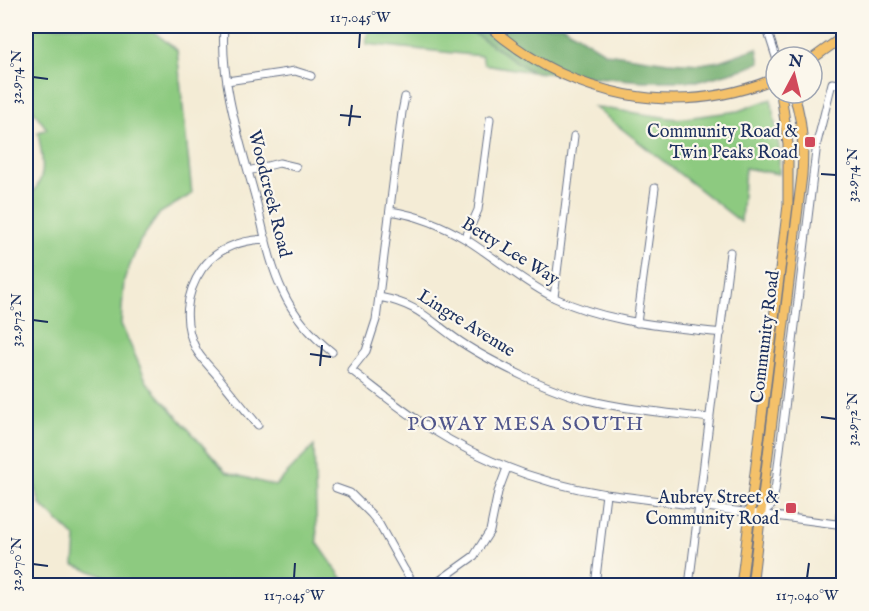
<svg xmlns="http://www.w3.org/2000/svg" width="869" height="611" font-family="'IM FELL English',serif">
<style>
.green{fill:#8dca80;stroke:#547c6f;stroke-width:1.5}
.forest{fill:#72ae6e;stroke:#466e66;stroke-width:1.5}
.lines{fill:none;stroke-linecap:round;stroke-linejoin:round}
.minor-casing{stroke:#677188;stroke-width:9}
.major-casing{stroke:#677188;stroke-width:11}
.minor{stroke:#fff;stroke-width:7}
.major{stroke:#f4c16a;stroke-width:9}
.ticks{fill:none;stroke:#1b2f5e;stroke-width:2}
.poi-dot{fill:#d1495b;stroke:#fbf7ec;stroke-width:2}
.labels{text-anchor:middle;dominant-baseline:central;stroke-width:4.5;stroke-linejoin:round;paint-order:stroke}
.poi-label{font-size:18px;fill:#1b2f5e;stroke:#fbf7ec;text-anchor:end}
.street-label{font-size:18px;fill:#1b2f5e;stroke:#fbf7ec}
.neighbourhood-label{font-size:20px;letter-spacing:1.5px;fill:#4f558b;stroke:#fbf7ec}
.neatline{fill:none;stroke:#1b2f5e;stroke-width:2}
.ticks-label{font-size:15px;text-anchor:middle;fill:#1b2f5e}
</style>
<rect width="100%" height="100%" fill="#fbf7ec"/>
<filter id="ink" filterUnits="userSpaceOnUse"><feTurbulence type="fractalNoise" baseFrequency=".0167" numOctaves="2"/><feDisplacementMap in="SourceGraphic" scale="12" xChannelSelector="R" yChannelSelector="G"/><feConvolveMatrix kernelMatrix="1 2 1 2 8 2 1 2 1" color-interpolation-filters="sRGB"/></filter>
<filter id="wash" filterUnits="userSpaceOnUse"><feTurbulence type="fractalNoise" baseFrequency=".008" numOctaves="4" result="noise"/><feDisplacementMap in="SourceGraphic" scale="24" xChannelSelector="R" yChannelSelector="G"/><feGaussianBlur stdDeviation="1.35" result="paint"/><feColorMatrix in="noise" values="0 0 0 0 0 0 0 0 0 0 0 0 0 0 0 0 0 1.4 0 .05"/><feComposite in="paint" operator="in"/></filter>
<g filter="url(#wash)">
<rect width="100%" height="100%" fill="#f4ecd6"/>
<!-- green -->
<path class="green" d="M26 26H146L177 50 192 194 160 213 140 241 124 280 121 324 147 382 226 472 275 486 314 446 317 542 347 585H147L109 578 74 565 76 538 40 504 26 456V202C49 175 43 165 38 132L47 129 26 101Z
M369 26H463L532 72 484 64 482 56 366 44Z
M771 99 779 146V174L745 168 741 222 594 107 677 119 738 111Z"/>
<!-- forest -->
<path class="forest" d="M463 26H563L606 53 668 62 700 64 719 61 757 48 760 62 747 68 700 81H644L532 72Z"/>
</g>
<g filter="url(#ink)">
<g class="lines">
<!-- minor casing -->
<g class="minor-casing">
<path id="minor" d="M224 26C220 85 241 144 256 200 264 231 269 263 283 292 294 316 312 336 332 352
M766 26 776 57
M227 81 295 71 311 76
M405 97 402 112 376 320 366 351 351 370C376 389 401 410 428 427 483 462 542 484 606 494L844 525
M248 171 279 163 296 167
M390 211C416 215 444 226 467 240 497 259 523 282 555 298 608 323 664 326 721 333
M465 239 478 210 490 119
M379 297C416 304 426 317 455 338 476 353 500 365 523 376 543 385 566 395 588 400 628 410 669 413 710 418
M554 297 574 136
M637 323 655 188
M258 425C245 410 233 395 220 379 213 370 203 361 197 351 182 324 185 294 202 269 217 248 241 240 266 239
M336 488 350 493 371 514 379 524 404 569 415 586
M761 514 772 505 775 491 817 143 832 83 844 85
M839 524 844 481
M432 586 474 556 490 531 498 492 507 468
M595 586 606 494
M689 586 730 252"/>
</g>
<!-- major casing -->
<g class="major-casing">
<path id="major" d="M489 26C570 97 675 120 776 78
M812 59 844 36
M741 586 788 205V144L781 93
M752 586 802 175C804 148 803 119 793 93"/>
</g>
<!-- minor -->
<use href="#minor" class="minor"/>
<!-- major -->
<use href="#major" class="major"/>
</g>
</g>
<!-- ticks -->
<path class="ticks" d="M359 48 360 33M33 77 48 79M340 115 361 117M349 126 352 105M821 174 836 175M33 320 48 322M310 354 331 357M320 366 322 345M821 417 836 419M33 564 48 566M294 578 295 563M807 578 809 563"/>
<!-- markers -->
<g class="poi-dot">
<rect x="804" y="136" width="12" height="12" rx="3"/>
<rect x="785" y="502" width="12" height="12" rx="3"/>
</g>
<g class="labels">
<!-- poi labels -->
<g class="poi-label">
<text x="798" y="132">Community Road &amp;<tspan x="798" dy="21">Twin Peaks Road</tspan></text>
<text x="779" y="498">Aubrey Street &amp;<tspan x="779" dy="21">Community Road</tspan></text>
</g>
<!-- street labels -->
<g class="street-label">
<text transform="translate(269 194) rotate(76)">Woodcreek Road</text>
<text transform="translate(510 252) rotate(32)">Betty Lee Way</text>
<text transform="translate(466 324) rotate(32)">Lingre Avenue</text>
<text transform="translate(766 337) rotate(-83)">Community Road</text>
</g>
<!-- neighbourhood labels -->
<g class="neighbourhood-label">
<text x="526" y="424">POWAY MESA SOUTH</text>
</g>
</g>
<!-- margin -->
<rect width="869" height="611" fill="none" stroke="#fbf7ec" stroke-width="66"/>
<!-- north arrow -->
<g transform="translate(794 75) rotate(7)"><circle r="28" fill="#fbf7ec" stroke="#a1a7b3" stroke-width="1.5"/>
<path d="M0-4.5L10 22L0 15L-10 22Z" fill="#d1495b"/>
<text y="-9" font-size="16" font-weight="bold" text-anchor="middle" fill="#1b2f5e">N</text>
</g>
<rect x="33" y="33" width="803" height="545" class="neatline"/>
<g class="ticks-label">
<text x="360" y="22">117.045°W</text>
<text transform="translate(16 77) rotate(-90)" y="5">32.974°N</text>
<text transform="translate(852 175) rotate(-90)" y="5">32.974°N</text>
<text transform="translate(16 320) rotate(-90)" y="5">32.972°N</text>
<text transform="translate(852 419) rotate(-90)" y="5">32.972°N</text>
<text transform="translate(16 564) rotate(-90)" y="5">32.970°N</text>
<text x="294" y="600">117.045°W</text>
<text x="807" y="600">117.040°W</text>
</g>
</svg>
